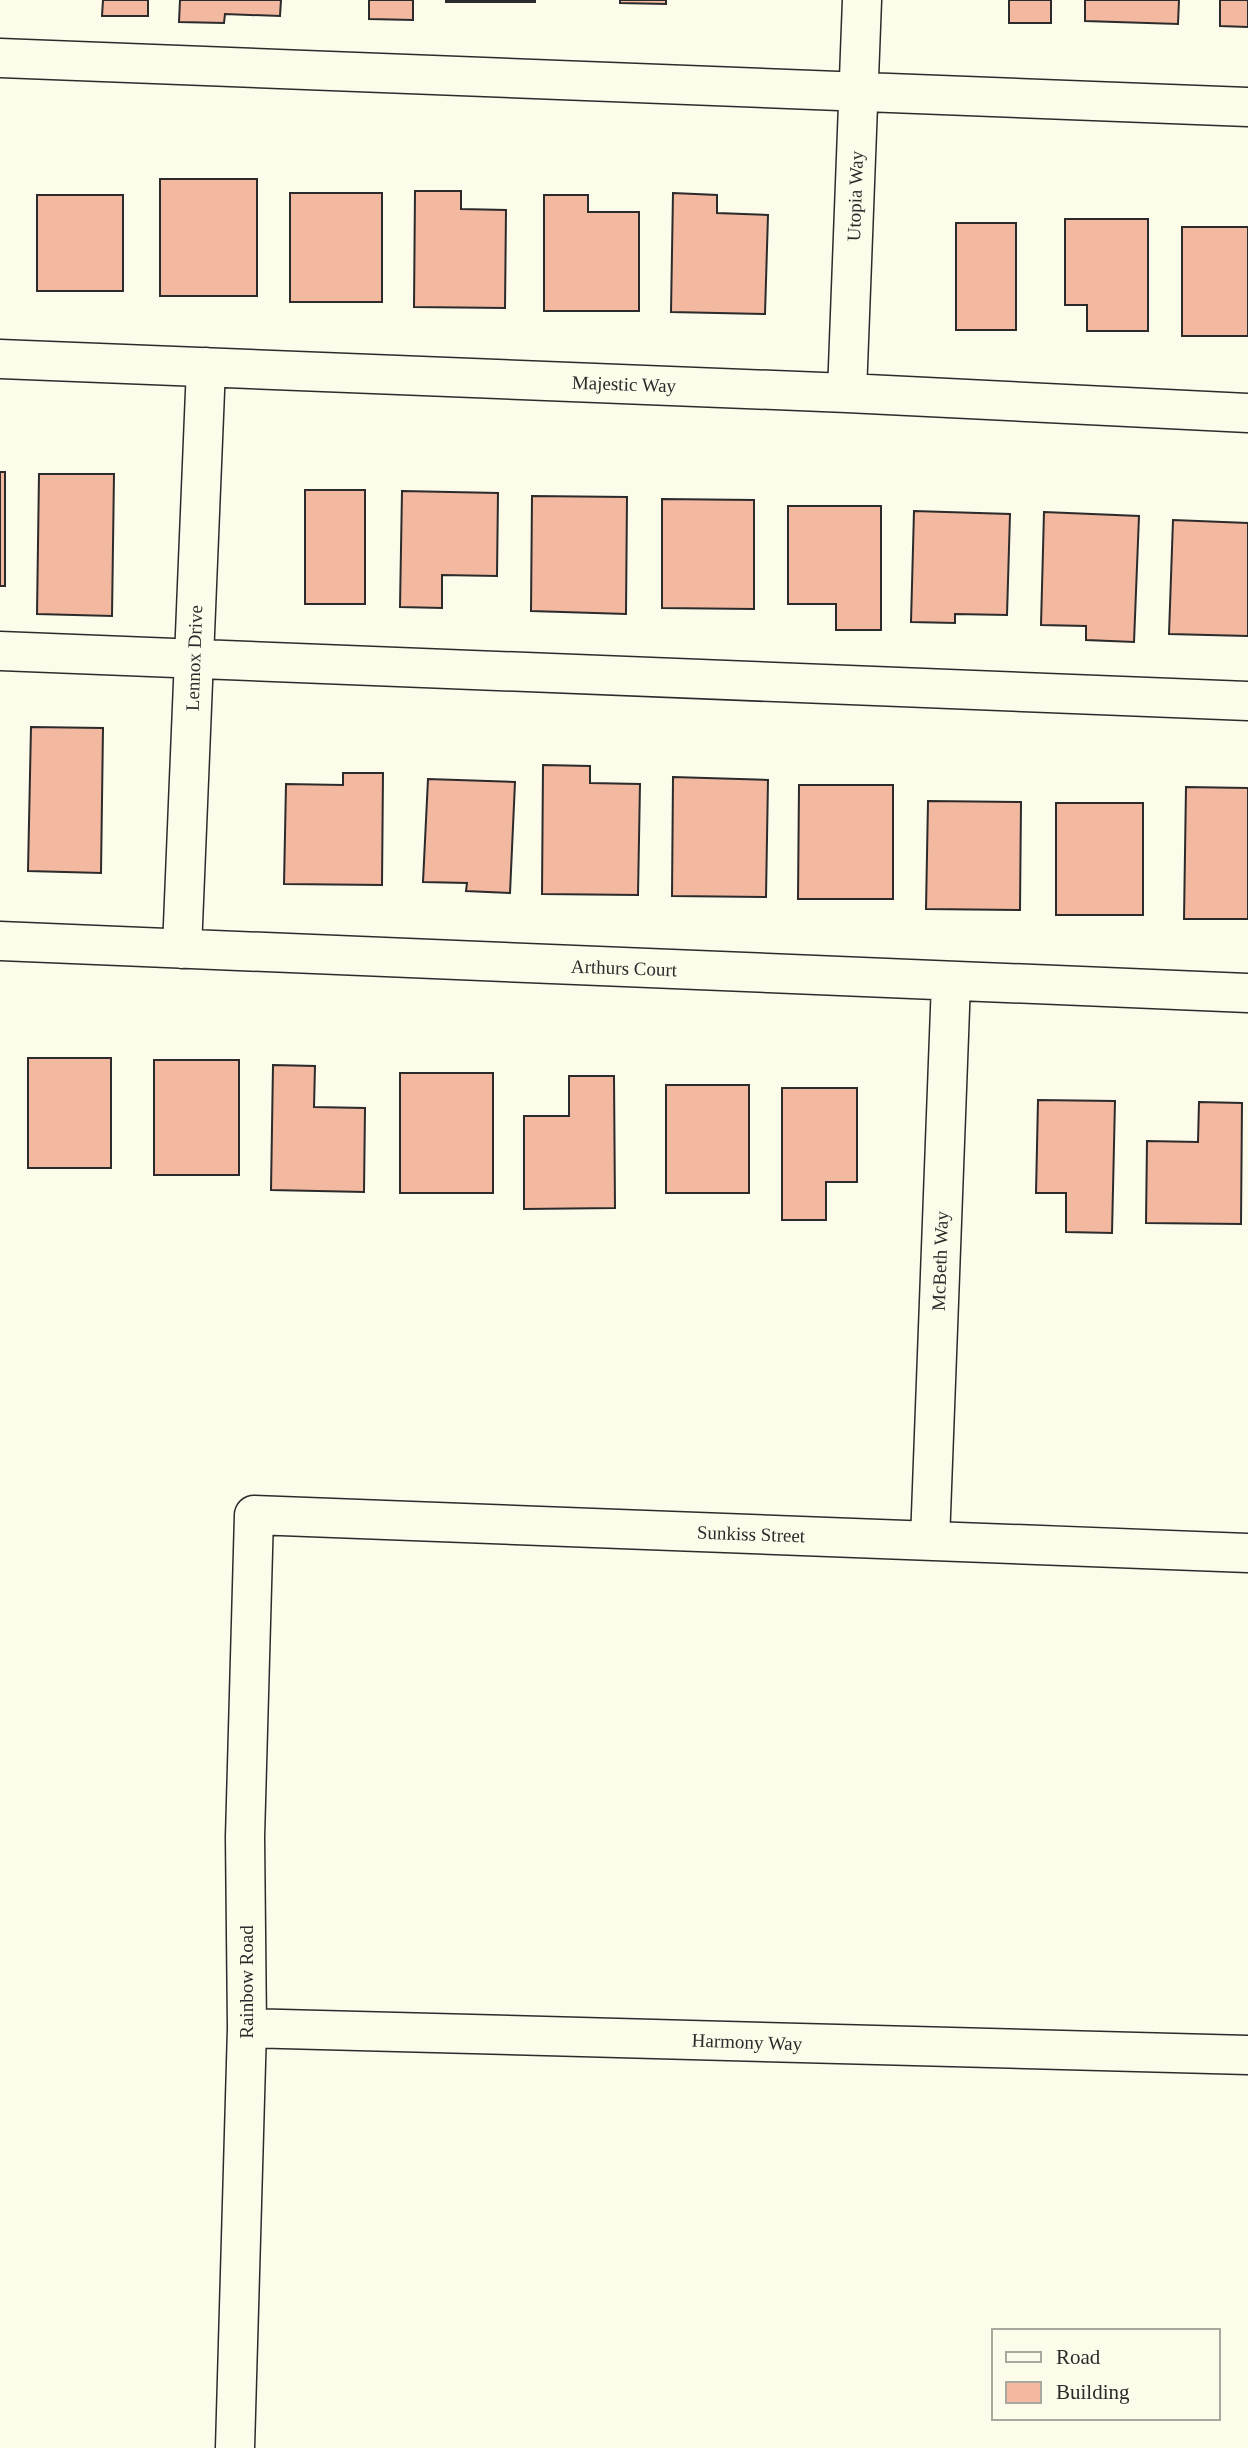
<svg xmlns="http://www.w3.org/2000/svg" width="1248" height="2448" font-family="Georgia,serif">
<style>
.building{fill:#f2b8a0;stroke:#2b2b2b;stroke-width:2}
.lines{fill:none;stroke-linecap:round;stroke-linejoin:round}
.minor-casing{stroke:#2b2b2b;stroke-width:41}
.minor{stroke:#fdfbea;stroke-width:38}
.labels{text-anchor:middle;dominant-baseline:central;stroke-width:5;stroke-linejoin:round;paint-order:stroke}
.street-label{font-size:19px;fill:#2b2b2b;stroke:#fdfbea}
</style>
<rect width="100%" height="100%" fill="#fdfbea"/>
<!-- building -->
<path class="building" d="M103 0H148V16H102Z
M180 0H281L280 16 225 14 224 23 179 22Z
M369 0H413V20L369 19Z
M446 0H535V2H446Z
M620 0H666V4L620 3Z
M1009 0H1051V23H1009Z
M1085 0H1179L1178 24 1085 21Z
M1220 0H1248V27L1220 26Z
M160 179H257V296H160Z
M415 191H461V209L506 210 505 308 414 307Z
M290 193H382V302H290Z
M673 193 717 195V213L768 215 765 314 671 312Z
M37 195H123V291H37Z
M544 195H588V212H639V311H544Z
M1065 219H1148V331H1087V305H1065Z
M956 223H1016V330H956Z
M1182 227H1248V336H1182Z
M0 472H5V586H0Z
M39 474H114L112 616 37 614Z
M305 490H365V604H305Z
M402 491 498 493 497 576 442 575V608L400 607Z
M532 496 627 497 626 614 531 611Z
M662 499 754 500V609L662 608Z
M788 506H881V630H836V604H788Z
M914 511 1010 514 1007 615 955 614V623L911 622Z
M1044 512 1139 516 1134 642 1086 640V626L1041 625Z
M1173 520 1248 523V636L1169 634Z
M31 727 103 728 101 873 28 871Z
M543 765 590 766V783L640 784 638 895 542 894Z
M343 773H383L382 885 284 884 286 784 343 785Z
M673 777 768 780 766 897 672 896Z
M428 779 515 782 510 893 466 891 467 883 423 882Z
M799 785H893V899H798Z
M1186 787 1248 788V919H1184Z
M928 801 1021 802 1020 910 926 909Z
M1056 803H1143V915H1056Z
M28 1058H111V1168H28Z
M154 1060H239V1175H154Z
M273 1065 315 1066 314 1107 365 1108 364 1192 271 1190Z
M400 1073H493V1193H400Z
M569 1076H614L615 1208 524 1209V1116H569Z
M666 1085H749V1193H666Z
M782 1088H857V1182H826V1220H782Z
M1038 1100 1115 1101 1112 1233 1066 1232V1193H1036Z
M1199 1102 1242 1103 1241 1224 1146 1223 1147 1141 1198 1142Z"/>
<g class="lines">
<!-- minor casing -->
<g class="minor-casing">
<path id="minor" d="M0 58 1248 107
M0 359 847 393 1248 413
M847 393 862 0
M0 651 1248 701
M0 941 1248 993
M182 949 206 367
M930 1541 951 982
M247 2028 1248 2055
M235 2448 247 2028 245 1837 254 1515 1248 1553"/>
</g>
<!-- minor -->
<use href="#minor" class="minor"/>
</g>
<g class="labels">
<!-- street labels -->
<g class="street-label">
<text transform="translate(855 196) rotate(-88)">Utopia Way</text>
<text transform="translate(624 384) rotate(2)">Majestic Way</text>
<text transform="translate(194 658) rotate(-88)">Lennox Drive</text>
<text transform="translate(624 968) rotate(2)">Arthurs Court</text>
<text transform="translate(940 1261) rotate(-88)">McBeth Way</text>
<text transform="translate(751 1534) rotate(2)">Sunkiss Street</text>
<text transform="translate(246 1982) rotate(-90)">Rainbow Road</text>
<text transform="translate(747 2042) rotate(2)">Harmony Way</text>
</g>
</g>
<!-- legend -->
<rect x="992" y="2329" width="228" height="91" fill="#fdfbea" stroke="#a9a89e" stroke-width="2"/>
<rect x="1006" y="2352" width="35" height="10" fill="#fdfbea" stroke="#a9a89e" stroke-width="2"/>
<text x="1056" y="2364" font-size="21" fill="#2b2b2b">Road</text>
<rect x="1006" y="2382" width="35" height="21" fill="#f2b8a0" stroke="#a9a89e" stroke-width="2"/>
<text x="1056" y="2399" font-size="21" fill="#2b2b2b">Building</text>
</svg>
